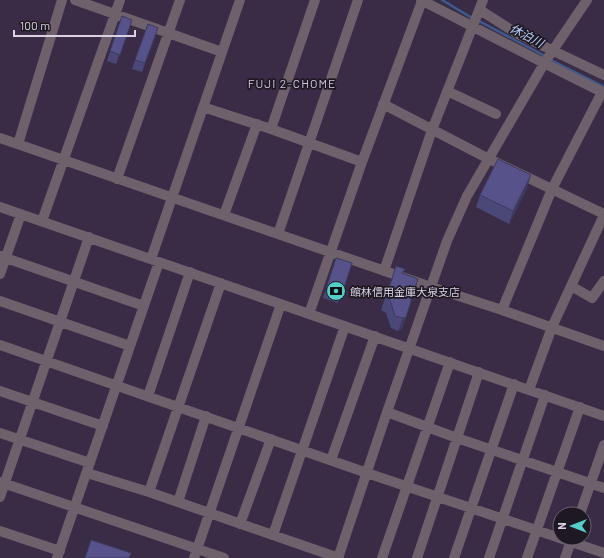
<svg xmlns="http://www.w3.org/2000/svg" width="604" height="558" font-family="Barlow,'Noto Sans JP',sans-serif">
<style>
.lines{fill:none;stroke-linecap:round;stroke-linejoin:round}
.stream{stroke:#3f5a8c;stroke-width:2.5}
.minor{stroke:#6e616b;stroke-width:10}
.wall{fill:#4b4777}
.shaded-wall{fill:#3d3a61}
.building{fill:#57538a;stroke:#3d3a61}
.labels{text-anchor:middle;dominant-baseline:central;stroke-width:3.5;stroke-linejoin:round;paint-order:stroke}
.poi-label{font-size:11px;fill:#dad1e2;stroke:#1e1823;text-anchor:start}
.water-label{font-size:12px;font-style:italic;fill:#b7d0ff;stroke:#1e1823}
.neighbourhood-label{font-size:12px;letter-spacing:1px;fill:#d7c5e6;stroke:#1e1823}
</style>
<rect width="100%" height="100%" fill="#3a2c46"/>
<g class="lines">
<!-- stream -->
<path class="stream" d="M442 0 472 18
M477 20 545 56
M549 59 604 87"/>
<!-- minor -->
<path class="minor" d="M75 0 222 52
M421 0C482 31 542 63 604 93
M480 10 516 33 604 75
M447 91 496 114
M383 104 489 159 604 214
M203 107 271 129 362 162
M271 129 315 0
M0 138 431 287 502 310 604 346
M18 144 62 0
M117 179 180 0
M0 207 604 416
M224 215 257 124
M42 221 120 0
M278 234 358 0
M0 256 144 306
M151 259 240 0
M384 271 432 130 483 0
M0 274 21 214
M571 286 592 298 604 281
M0 301 130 346
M502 310 552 189 602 92
M309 314 362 162 422 1
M0 345 367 473 604 553
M529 390 552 327 604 215
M0 391 103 426
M148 396 190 272
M387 412 457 438 604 488
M0 433 90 463
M331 460 375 336
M87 473 149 492 339 558
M0 482 224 558
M149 492 221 283
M0 497 89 237
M178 502 206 416
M580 514 604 445
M240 524 271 439
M0 531 60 551
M273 535 345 326
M57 558 159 262
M194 558 281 304
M338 558 387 412 447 241 467 196 545 62 587 0
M382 558 450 362
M417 558 479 372
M454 558 514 384
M489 558 545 395
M527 558 580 407
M565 558 572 538"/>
</g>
<!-- wall -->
<path class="wall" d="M122 16 132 20 116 64 107 61Z
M148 24 158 28 142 72 132 69Z
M527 188 509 224 476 207 480 195Z
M336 258 352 263 338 303 323 298Z
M396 266 403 273 418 279 402 329 398 331 391 328 386 313 381 310Z"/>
<!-- shaded-wall -->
<path class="shaded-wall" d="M531 175 527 188 509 224 513 211Z
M406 317 402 329 398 331 403 318Z"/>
<!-- building -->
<path class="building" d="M122 16 132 20 120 55 110 51Z
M148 24 158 28 145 63 135 60Z
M498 159 531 175 513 211 480 195Z
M336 258 352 263 342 294 326 289Z
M396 266 405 269 402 273 418 279 406 317 403 318 395 316 390 300 386 298Z
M91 540 131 553 129 558H85Z"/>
<!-- icons -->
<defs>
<g id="bank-disc" transform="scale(1)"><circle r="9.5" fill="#54cdc8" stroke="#1e1823"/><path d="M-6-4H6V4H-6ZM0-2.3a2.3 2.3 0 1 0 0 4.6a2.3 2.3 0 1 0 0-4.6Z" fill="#111"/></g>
</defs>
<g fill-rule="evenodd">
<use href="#bank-disc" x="336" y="291"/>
</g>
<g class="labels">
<!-- poi labels -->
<g class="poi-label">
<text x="350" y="291">館林信用金庫大泉支店</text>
</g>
<!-- water labels -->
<g class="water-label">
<text transform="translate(527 35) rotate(28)">休泊川</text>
</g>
<!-- neighbourhood labels -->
<g class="neighbourhood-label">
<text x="292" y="83">FUJI 2-CHOME</text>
</g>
</g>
<!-- north arrow -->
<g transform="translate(572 526) rotate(270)"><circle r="19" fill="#1e1823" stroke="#69626f"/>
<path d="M0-3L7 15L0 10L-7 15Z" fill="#54cdc8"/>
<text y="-6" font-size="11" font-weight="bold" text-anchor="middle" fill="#dad1e2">N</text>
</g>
<!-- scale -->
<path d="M14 30v6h121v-6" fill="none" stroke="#dad1e2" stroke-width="2"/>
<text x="20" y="30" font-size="12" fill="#dad1e2" stroke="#1e1823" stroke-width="3" paint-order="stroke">100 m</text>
</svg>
